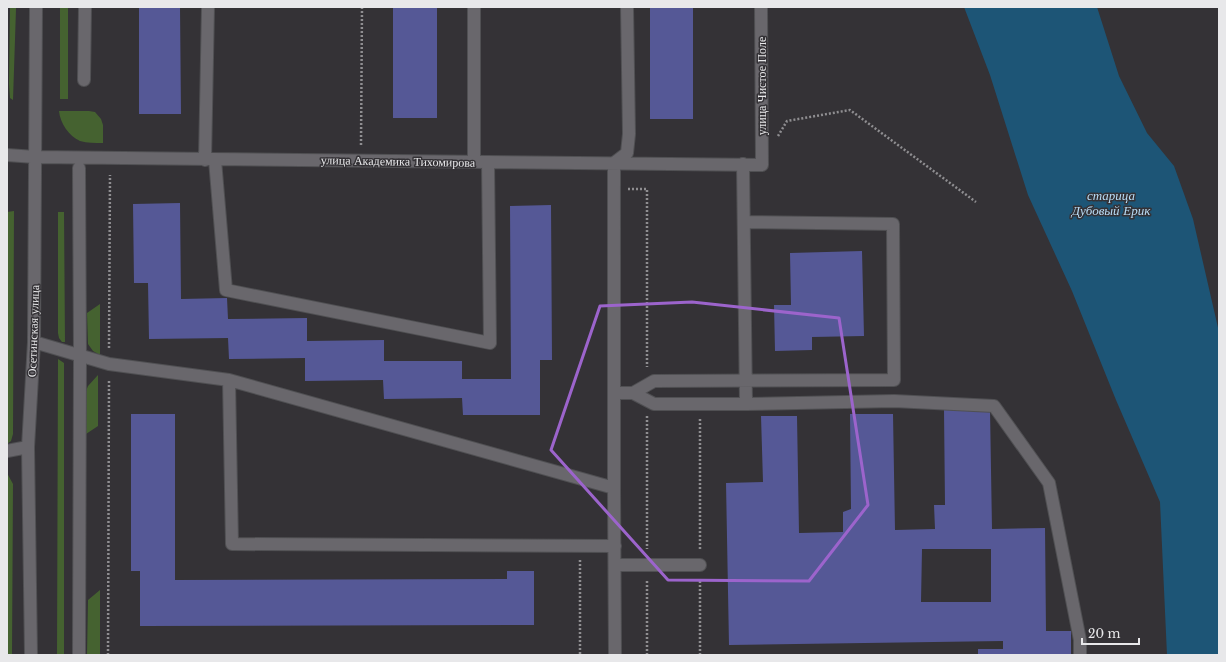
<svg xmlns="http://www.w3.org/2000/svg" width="1226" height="662" font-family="'Libre Baskerville',serif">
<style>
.green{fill:#456230}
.water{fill:#1d5576}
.building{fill:#555896;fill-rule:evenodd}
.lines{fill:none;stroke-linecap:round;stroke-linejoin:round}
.minor-casing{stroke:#505053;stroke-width:14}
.path{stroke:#8f8e91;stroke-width:2.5;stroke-dasharray:2 2;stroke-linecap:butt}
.minor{stroke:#69676c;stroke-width:12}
.marked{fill:none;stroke:#9c64cc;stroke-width:3;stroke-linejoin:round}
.labels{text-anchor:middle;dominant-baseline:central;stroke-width:3;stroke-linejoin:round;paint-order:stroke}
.street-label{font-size:12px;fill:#e8e8ea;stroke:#343236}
.water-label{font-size:13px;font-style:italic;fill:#b8dcf6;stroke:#343236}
</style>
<rect width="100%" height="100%" fill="#343236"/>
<!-- green -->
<path class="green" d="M10 7H16V9L13 100 10 98 9 84Z
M60 7H68V99H60Z
M59 111H89L95 112 101 119 103 125V143C95 143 87 143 80 141 69 136 60 123 59 111Z
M14 211 13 434 11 441 7 444V212Z
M58 212H64L65 342H62L59 338 58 333Z
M100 304V355L93 351 88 344 87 313Z
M58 359 64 363V655H57Z
M98 375V426L86 434V391L88 386Z
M7 473 13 484 12 655H7Z
M100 590V655H87L88 600Z"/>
<!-- water -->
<path class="water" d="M964 7H1097L1119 76 1147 133 1174 166 1193 219 1219 332V655H1167L1160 502 1116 400 1072 291 1028 195 990 75Z"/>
<!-- building -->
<path class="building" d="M139 7H180L181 114H139Z
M393 7H437V118H393Z
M650 7H693V119H650Z
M180 203 181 299 227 298 228 319 307 318V341L384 340V361H462V379H511L510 206 551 205 552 360H540V415H463L462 398 384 399 383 380 305 381V358L229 359 228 338 149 339 148 283H134L133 204Z
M862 251 864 336 812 337V350L775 351 774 305H791L790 253Z
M990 409 992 529 1045 528 1046 631H1071V655H978V649H1003V641L729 645 726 483 763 482 761 416H797L799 533 843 532V512L851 509 850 414H893L895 530 935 529 934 505H945L944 410ZM922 549H991V602H921Z
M131 414H175V580L507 579V571H534V625L140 626V571H131Z"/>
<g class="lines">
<!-- minor casing -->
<g class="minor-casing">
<path id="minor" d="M474 7V162
M84 80 85 7
M7 155 35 157 762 165 761 7
M205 160 208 7
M215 160 226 290 490 343 488 162
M743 164 746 404
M34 342 109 364 229 380 614 488
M229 380 232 544 615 546
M614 393H633L654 381 894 380 893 224 744 222
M633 393 654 404H746L894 401 994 406 1049 483 1080 640V655
M7 451 28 447
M615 565H700
M31 655 28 447 34 342 36 7
M79 655 80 356 79 168
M615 655 614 488V163L627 153 629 134 627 7"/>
</g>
<!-- path -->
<path class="path" d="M778 136 787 121 850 110 976 202
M361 145 362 7
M628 189H647V367
M109 348 110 175
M647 416V549
M700 419V550
M580 560V655
M108 655 109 381
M647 655V580
M700 655V581"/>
<!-- minor -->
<use href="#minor" class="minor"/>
</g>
<!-- marked area -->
<path class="marked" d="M692 302 839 318 868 505 809 581 668 580 551 450 600 306Z"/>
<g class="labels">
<!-- street labels -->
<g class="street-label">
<text transform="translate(761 86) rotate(-90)">улица Чистое Поле</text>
<text transform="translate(398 161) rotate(1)">улица Академика Тихомирова</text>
<text transform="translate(33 331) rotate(-88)">Осетинская улица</text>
</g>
<!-- water labels -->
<g class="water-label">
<text x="1111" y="195">старица<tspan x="1111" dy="15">Дубовый Ерик</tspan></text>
</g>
</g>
<!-- border -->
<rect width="1226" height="662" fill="none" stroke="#e8e8ea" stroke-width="16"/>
<!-- scale -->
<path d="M1082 638v6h57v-6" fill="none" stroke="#e8e8ea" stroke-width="2"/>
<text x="1088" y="638" font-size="12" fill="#e8e8ea" stroke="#343236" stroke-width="3" paint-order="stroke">20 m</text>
</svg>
